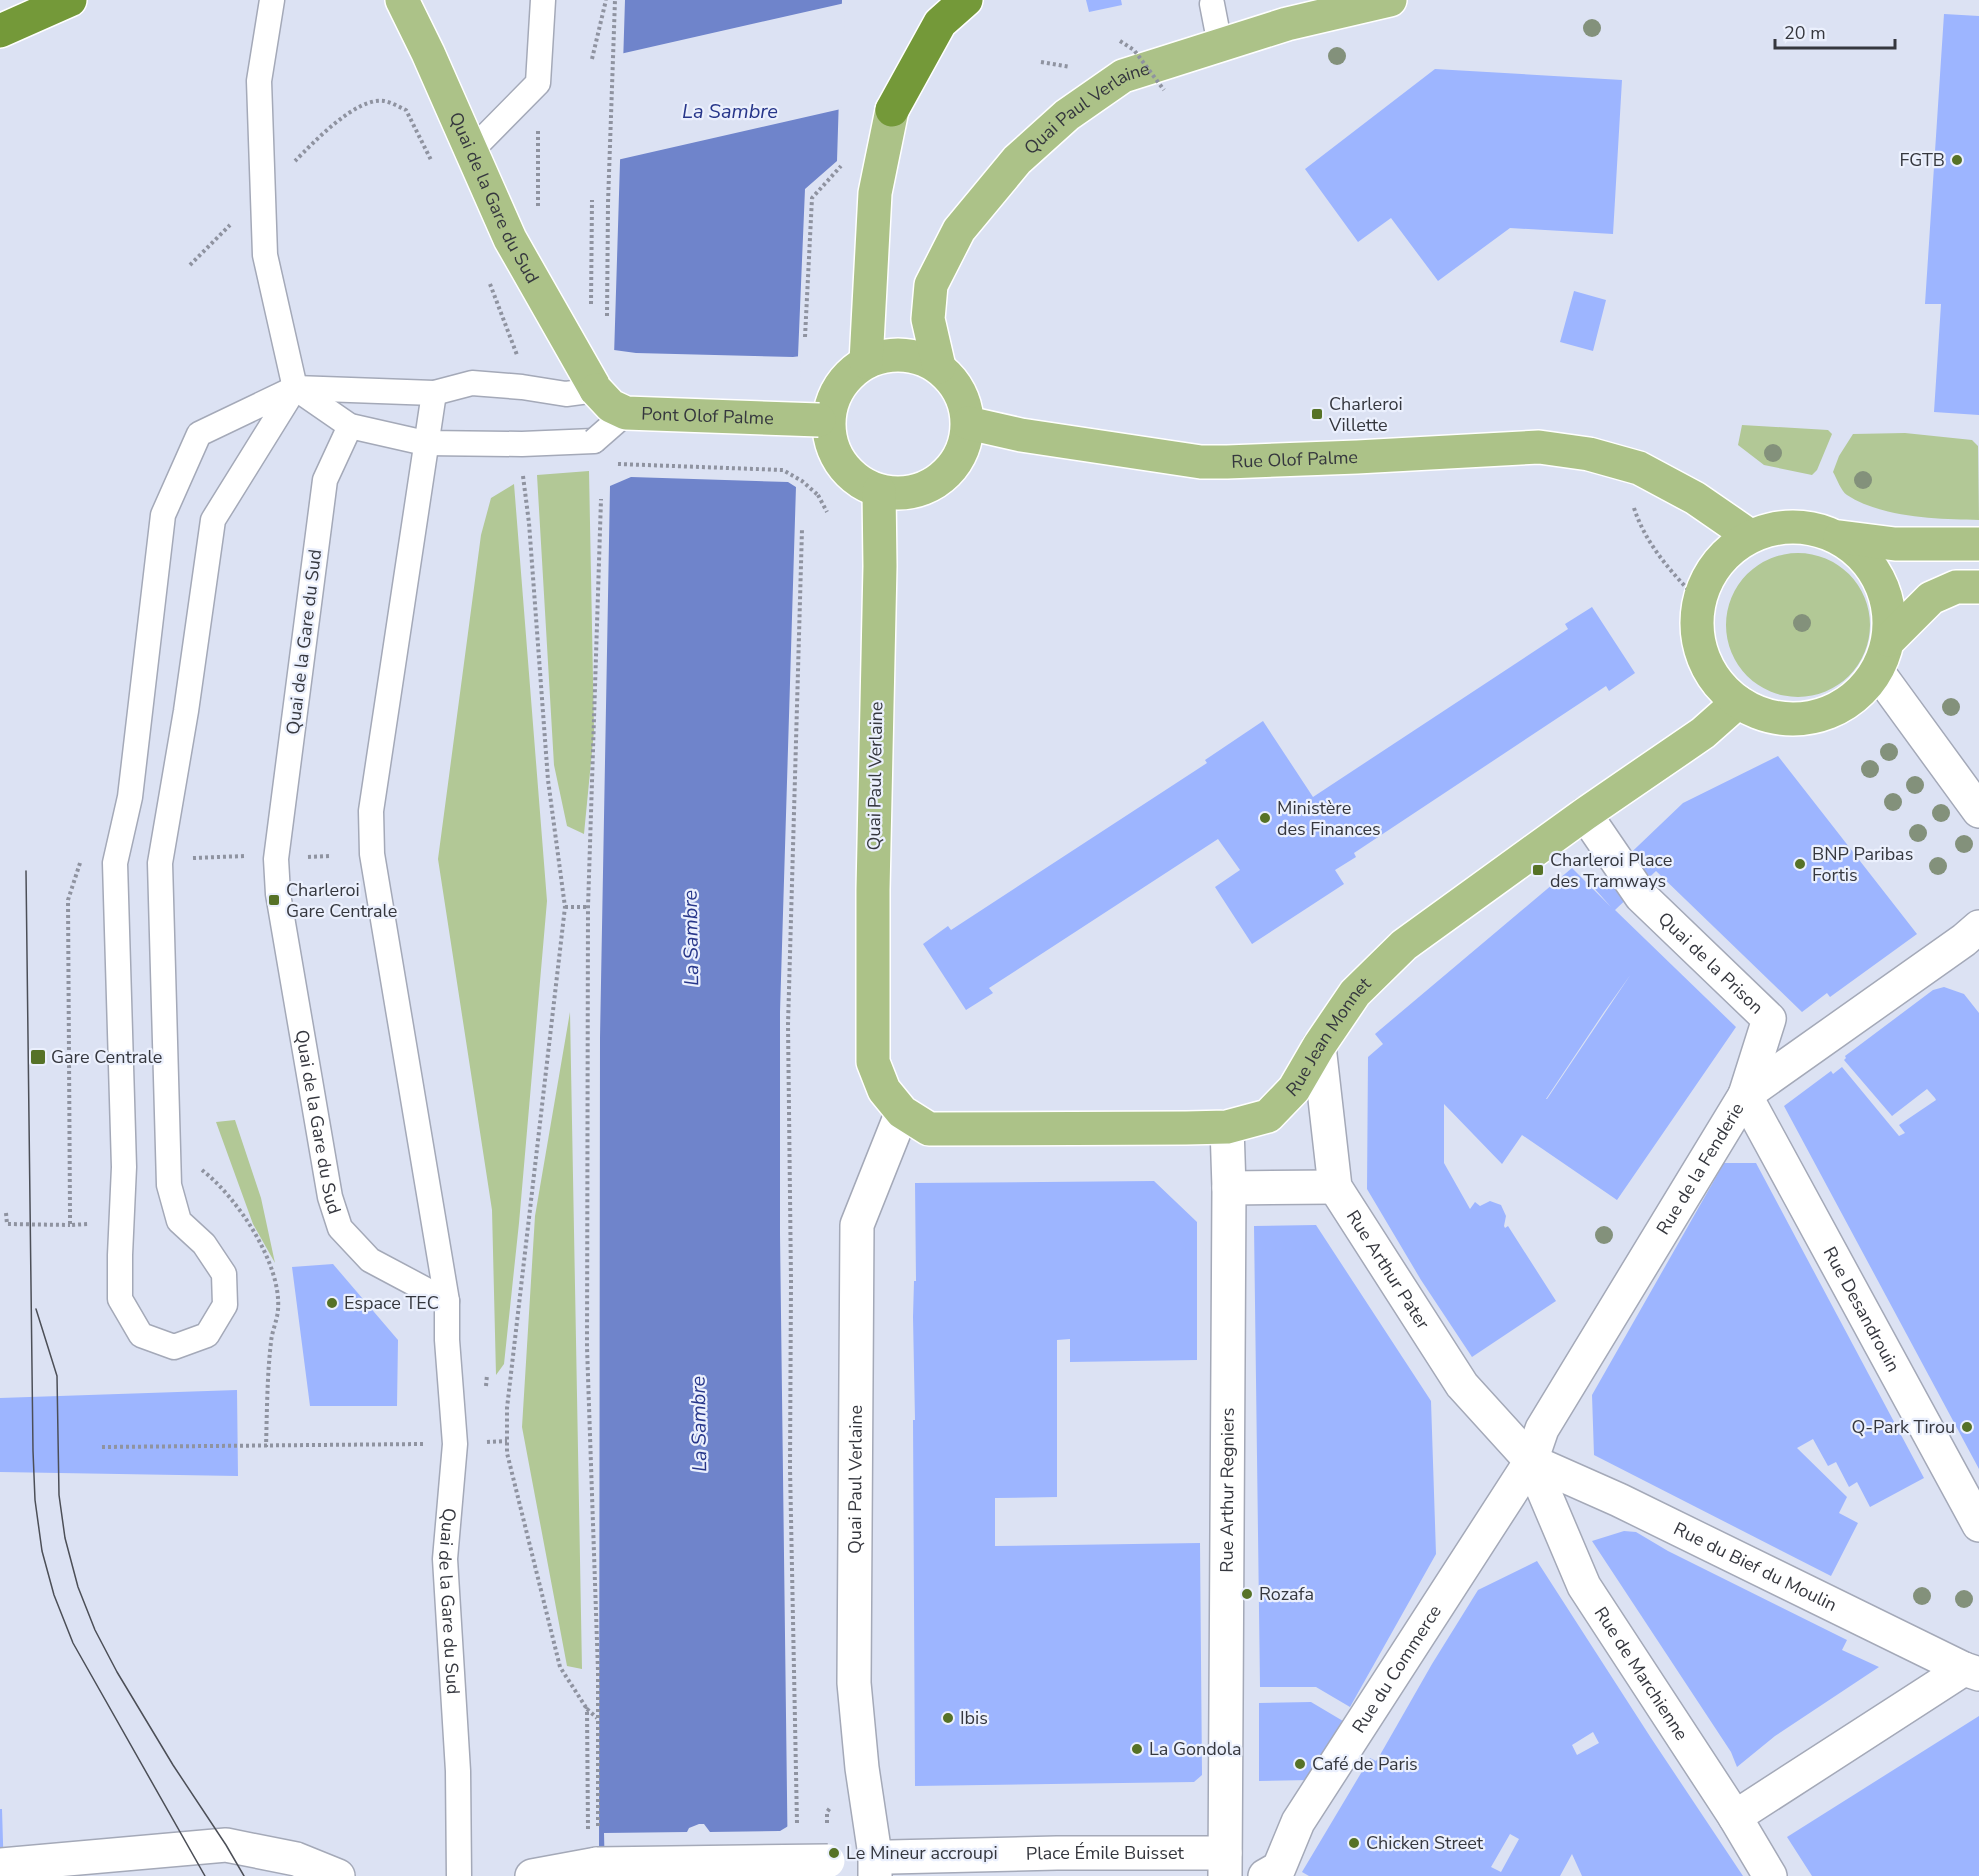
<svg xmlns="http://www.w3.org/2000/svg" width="1979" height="1876" font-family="'Nunito Sans',sans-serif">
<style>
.green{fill:#b2c896}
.water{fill:#6f84cb}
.pier{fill:#dce2f3}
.building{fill:#9db5ff;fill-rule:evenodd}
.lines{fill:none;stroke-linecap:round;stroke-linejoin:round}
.service-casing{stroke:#a4a9b8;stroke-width:27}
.pedestrian-casing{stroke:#a4a9b8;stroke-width:36}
.minor-casing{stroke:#a4a9b8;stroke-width:36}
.primary-casing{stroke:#fff;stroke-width:36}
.motorway-casing{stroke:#fff;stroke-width:36}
.path{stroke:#8f93a0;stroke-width:4;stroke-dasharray:3 3;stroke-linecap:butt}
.service{stroke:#fff;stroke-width:24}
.pedestrian{stroke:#fff;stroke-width:33}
.minor{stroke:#fff;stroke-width:33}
.primary{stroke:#acc288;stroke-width:33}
.motorway{stroke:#749939;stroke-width:33}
.tram{stroke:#4c4f57;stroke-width:1.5}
.service-bridge-casing{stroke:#a4a9b8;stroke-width:27;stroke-linecap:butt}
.pedestrian-bridge-casing{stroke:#a4a9b8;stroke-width:36;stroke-linecap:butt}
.primary-bridge-casing{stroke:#fff;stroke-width:36;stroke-linecap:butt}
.path-bridge{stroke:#8f93a0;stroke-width:4;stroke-dasharray:3 3;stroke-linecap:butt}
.service-bridge{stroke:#fff;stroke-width:24}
.pedestrian-bridge{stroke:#fff;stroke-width:33}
.primary-bridge{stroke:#acc288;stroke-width:33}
.tree{fill:#83917b}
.poi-dot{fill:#567227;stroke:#ebf0fd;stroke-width:2}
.labels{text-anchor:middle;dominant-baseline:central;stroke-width:4.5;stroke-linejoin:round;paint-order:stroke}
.street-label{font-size:18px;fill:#35373e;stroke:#ebf0fd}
.poi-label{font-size:18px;fill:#35373e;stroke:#ebf0fd;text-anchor:start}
.water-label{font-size:20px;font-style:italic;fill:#27368a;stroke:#ebf0fd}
</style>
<rect width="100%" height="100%" fill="#dce2f3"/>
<!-- green -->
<path class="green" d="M1742 425 1828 430 1832 434 1817 470 1812 475 1764 465 1738 445Z
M1905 433 1972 440 1978 446 1979 520C1939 519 1882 518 1847 495 1841 491 1837 479 1833 472L1839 456 1853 434Z
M589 471 594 731 584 834 567 826 554 765 537 475Z
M514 484 547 901 519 1223 504 1364 496 1375 492 1210 438 859 481 535 491 498Z
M1726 625a72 72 0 1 1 144 0a72 72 0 1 1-144 0Z
M570 1012 582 1669 567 1666 522 1427 535 1216Z
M235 1120 261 1198 275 1263 253 1224 216 1122Z"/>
<!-- water -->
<path class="water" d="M625 0H842L837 161 805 189 798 356 796 486 780 1012V1234L788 1876H599L600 1038 610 486Z"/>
<!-- pier -->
<path class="pier" d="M845 3 841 109 617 160 620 54Z
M611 347 614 350 636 353 793 357 801 356 799 489 788 482 631 477 610 486 607 491Z
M699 1824H704L710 1832 780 1831 790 1825 791 1876H605L604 1833 687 1832 689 1828Z"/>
<!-- building -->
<path class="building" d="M1086 0H1121L1122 5 1089 12Z
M1944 14 1979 16V415L1934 412 1941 304H1925Z
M1435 69 1622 80 1613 234 1510 228 1438 281 1391 218 1358 242 1305 169Z
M1574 291 1606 300 1593 351 1560 342Z
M1592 607 1635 673 1609 691 1606 686 1354 853 1356 857 1335 870 1344 884 1252 944 1215 887 1240 870 1218 839 989 988 993 993 966 1010 923 944 948 926 951 930 1207 763 1205 760 1263 721 1313 797 1568 629 1565 624Z
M1778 756 1917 934 1830 997 1827 993 1802 1012 1656 871 1615 910 1736 1027 1617 1200 1522 1135 1502 1164 1444 1104V1163L1470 1209 1475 1202 1480 1206 1490 1201 1501 1205 1506 1216 1504 1226 1505 1228 1508 1226 1556 1301 1472 1357 1421 1280 1367 1189 1368 1057 1383 1044 1375 1034 1572 868 1611 907 1594 888 1683 803ZM1631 974 1547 1099H1546L1604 1012Z
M1944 987 1964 994 1979 1013V1469L1784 1106 1831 1071 1833 1074 1842 1067 1899 1136 1905 1133 1899 1125 1936 1100 1935 1098 1927 1089 1892 1116 1844 1060 1846 1058 1845 1056 1933 990Z
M1724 1163H1756L1924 1478 1870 1507 1857 1482 1849 1487 1836 1462 1828 1466 1813 1439 1797 1448 1847 1497 1839 1513 1858 1523 1831 1576 1594 1455 1592 1395Z
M1154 1181 1197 1222V1360L1070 1362V1339L1057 1340V1497L995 1498V1546L1200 1543 1202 1775 1194 1782 915 1786 913 1420H915L913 1317 914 1281H916L915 1183Z
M1316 1225 1431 1401 1436 1554 1350 1707 1316 1687H1260L1254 1226Z
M333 1264 398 1340 397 1406H310L292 1267Z
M237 1390 238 1476 0 1472V1398Z
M1624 1531 1636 1532 1668 1551 1847 1640 1842 1650 1879 1667 1775 1736 1737 1767 1731 1752 1592 1541Z
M1537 1561 1651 1738 1743 1876H1582L1572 1854 1560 1876H1309L1302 1872 1370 1758 1376 1761 1380 1755 1432 1664 1478 1590ZM1593 1732 1599 1743 1577 1755 1572 1745ZM1510 1834 1519 1839 1501 1872 1491 1867Z
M1311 1702 1343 1721 1310 1780 1259 1781V1703Z
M1979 1716V1876H1812L1787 1837Z
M0 1809H2L4 1876H0Z"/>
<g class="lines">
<!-- service casing -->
<g class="service-casing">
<g id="service">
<path d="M272 0 259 81 265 255 295 388 350 426 425 443 522 444 594 441"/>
<path d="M1212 4 1220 45"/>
<path d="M471 151 538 83 543 0"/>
<path d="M295 388 213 520 186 711 160 863 169 1185 179 1221 204 1244 224 1274 225 1305 207 1335 174 1347 141 1335 120 1299V1255L124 1167 115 863 130 797 163 515 199 434 295 388 434 393 472 383 522 387 566 394 596 390"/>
<path id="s1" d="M434 393 371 811 372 854 447 1301V1340L455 1444 445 1559 458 1771 459 1876"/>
<path id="s2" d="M350 426 325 480 276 859 278 894 330 1197 340 1228 370 1260 447 1301"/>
</g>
</g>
<!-- pedestrian casing -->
<g class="pedestrian-casing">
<g id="pedestrian">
<path id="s3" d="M1585 814 1641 896 1769 1019 1745 1095"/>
<path d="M0 1865 226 1845 296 1859 338 1876"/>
<path d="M532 1876 597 1864"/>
</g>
</g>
<!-- minor casing -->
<g class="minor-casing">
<g id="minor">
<path d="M1877 671 1979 811"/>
<path id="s4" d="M1319 1046 1335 1187 1462 1385 1531 1461 1584 1586 1735 1817 1770 1876"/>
<path id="s5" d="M1745 1095 1979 1525"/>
<path d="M1229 1188 1335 1187"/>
<path id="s6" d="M1531 1461 1619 1500 1964 1669 1979 1674"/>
<path d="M1735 1817 1964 1669"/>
<path id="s7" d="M875 1855 890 1857 1057 1853H1225"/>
<path id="s8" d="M875 1876V1855L862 1768 854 1683 857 1225 902 1112"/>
<path id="s9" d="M1225 1876 1229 1188 1227 1127"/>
<path id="s10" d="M1265 1876 1279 1868 1298 1822 1531 1461 1542 1429 1745 1095 1964 940 1979 927"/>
</g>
</g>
<!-- primary casing -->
<g class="primary-casing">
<g id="primary">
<path id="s11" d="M402 0 428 53 510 239 596 390"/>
<circle cx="898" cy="424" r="69"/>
<path d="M866 362 875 193 892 110"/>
<path id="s12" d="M939 367 928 319 931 285 959 230 1017 160 1067 115 1123 76 1287 24 1390 0"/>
<path id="s13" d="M968 423 1021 435 1201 462H1227L1357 457 1539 447 1589 454 1639 468 1695 498 1750 536"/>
<path id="s14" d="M879 491 880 566 873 890V1062L884 1090 902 1112 929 1129 1186 1128 1227 1127 1268 1116 1294 1089 1319 1046 1355 993 1404 945 1585 814 1703 733 1738 702"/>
<circle cx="1793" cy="623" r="96"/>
<path d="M1840 537 1895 544H1979"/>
<path d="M1889 640 1931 598 1956 587H1979"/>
</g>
</g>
<!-- motorway casing -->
<g class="motorway-casing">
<path id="motorway" d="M0 31 70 0
M892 110 940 23 966 0"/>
</g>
<!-- path -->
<path class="path" d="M592 59 606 0
M1041 62 1070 67
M538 131V208
M295 161C314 142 356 97 384 101 391 102 399 107 406 110L431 160
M190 265 230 225
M490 284 517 355
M591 304 592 200
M607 316 608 203 615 0
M805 337 812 198 841 166
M523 476 529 523 548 780 565 907 507 1408V1453L560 1667 587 1709
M818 495 827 512
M1634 508C1646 545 1672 573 1699 601
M308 857 331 856
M193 858 245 856
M80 863 68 900 70 1214V1225L89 1224
M565 907H588
M202 1170C237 1197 282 1264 278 1310 277 1321 272 1331 271 1342 267 1376 267 1412 266 1447
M6 1213 7 1224 70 1225
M486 1386 487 1375
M487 1442 507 1441
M102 1447 423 1444
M797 1823 790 1467 791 1281 788 1025 802 529
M827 1823V1812L830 1808
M598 1826V1671L587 1347 588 907 601 499
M588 1829 587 1709 597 1718"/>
<!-- service -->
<use href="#service" class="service"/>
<!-- pedestrian -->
<use href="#pedestrian" class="pedestrian"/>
<!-- minor -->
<use href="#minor" class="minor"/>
<!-- primary -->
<use href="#primary" class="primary"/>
<!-- motorway -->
<use href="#motorway" class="motorway"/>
<!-- tram -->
<path class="tram" d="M26 871 33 1451 35 1500 42 1551 54 1595 73 1643 205 1876
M36 1309 57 1376 59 1495 65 1538 78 1587 95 1630 117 1672 173 1765 226 1845 244 1876"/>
<!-- service-bridge casing -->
<g class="service-bridge-casing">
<path id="service-bridge" d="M594 441 626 413"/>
</g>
<!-- pedestrian-bridge casing -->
<g class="pedestrian-bridge-casing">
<path id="pedestrian-bridge" d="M597 1864 828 1861"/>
</g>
<!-- primary-bridge casing -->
<g class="primary-bridge-casing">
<g id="primary-bridge">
<path id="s15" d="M596 390 611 406 626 413 819 420"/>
</g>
</g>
<!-- path-bridge -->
<path class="path-bridge" d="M1120 41 1134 50 1164 90
M618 464 783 470 802 481 818 495"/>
<!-- service-bridge -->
<use href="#service-bridge" class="service-bridge"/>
<!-- pedestrian-bridge -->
<use href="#pedestrian-bridge" class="pedestrian-bridge"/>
<!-- primary-bridge -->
<use href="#primary-bridge" class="primary-bridge"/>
</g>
<!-- trees -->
<g class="tree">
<circle cx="1592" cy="28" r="9"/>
<circle cx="1337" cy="56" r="9"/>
<circle cx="1773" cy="453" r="9"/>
<circle cx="1863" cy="480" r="9"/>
<circle cx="1802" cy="623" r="9"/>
<circle cx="1951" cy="707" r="9"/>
<circle cx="1889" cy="752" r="9"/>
<circle cx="1870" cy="769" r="9"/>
<circle cx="1915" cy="785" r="9"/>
<circle cx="1893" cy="802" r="9"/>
<circle cx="1941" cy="813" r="9"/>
<circle cx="1918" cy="833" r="9"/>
<circle cx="1964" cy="844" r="9"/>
<circle cx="1938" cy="866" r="9"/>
<circle cx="1604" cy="1235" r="9"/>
<circle cx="1922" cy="1596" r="9"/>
<circle cx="1964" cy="1599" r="9"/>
</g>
<!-- markers -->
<g class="poi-dot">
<circle cx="1957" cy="160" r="6"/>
<rect x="1311" y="408" width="12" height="12" rx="3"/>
<circle cx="1265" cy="818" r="6"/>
<circle cx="1800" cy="864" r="6"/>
<rect x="1532" y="864" width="12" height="12" rx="3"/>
<rect x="268" y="894" width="12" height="12" rx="3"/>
<rect x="30" y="1049" width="16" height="16" rx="3"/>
<circle cx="332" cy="1303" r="6"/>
<circle cx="1967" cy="1427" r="6"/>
<circle cx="1247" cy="1594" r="6"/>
<circle cx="948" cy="1718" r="6"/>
<circle cx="1137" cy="1749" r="6"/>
<circle cx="1300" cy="1764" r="6"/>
<circle cx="1354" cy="1843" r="6"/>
<circle cx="834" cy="1853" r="6"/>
</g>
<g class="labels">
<!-- street labels -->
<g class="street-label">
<text stroke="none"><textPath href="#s12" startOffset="324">Quai Paul Verlaine</textPath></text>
<text stroke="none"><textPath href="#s11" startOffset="218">Quai de la Gare du Sud</textPath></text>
<text stroke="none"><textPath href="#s15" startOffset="120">Pont Olof Palme</textPath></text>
<text stroke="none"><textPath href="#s13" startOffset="330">Rue Olof Palme</textPath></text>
<text transform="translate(304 642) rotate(-83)">Quai de la Gare du Sud</text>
<text transform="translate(875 776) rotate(-89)">Quai Paul Verlaine</text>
<text stroke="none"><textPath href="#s3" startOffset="196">Quai de la Prison</textPath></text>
<text stroke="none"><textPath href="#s14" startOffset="1102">Rue Jean Monnet</textPath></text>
<text stroke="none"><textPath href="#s2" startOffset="708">Quai de la Gare du Sud</textPath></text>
<text stroke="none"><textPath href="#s10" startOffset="834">Rue de la Fenderie</textPath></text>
<text stroke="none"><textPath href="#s4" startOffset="240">Rue Arthur Pater</textPath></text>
<text stroke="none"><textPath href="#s5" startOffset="244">Rue Desandrouin</textPath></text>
<text stroke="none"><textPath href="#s8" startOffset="398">Quai Paul Verlaine</textPath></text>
<text stroke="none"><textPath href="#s9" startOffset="386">Rue Arthur Regniers</textPath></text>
<text stroke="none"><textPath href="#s6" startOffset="248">Rue du Bief du Moulin</textPath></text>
<text stroke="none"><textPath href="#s1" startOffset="1220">Quai de la Gare du Sud</textPath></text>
<text stroke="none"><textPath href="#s10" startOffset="248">Rue du Commerce</textPath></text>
<text stroke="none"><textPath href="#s4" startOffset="720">Rue de Marchienne</textPath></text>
<text stroke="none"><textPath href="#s7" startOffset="230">Place Émile Buisset</textPath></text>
</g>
<!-- poi labels -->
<g class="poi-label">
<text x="1945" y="160" text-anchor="end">FGTB</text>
<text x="1329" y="404">Charleroi<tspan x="1329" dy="21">Villette</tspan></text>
<text x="1277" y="808">Ministère<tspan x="1277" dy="21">des Finances</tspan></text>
<text x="1812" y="854">BNP Paribas<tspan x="1812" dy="21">Fortis</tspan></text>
<text x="1550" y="860">Charleroi Place<tspan x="1550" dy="21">des Tramways</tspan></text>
<text x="286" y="890">Charleroi<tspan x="286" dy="21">Gare Centrale</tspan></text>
<text x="51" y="1057">Gare Centrale</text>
<text x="344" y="1303">Espace TEC</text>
<text x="1955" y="1427" text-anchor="end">Q-Park Tirou</text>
<text x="1259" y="1594">Rozafa</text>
<text x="960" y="1718">Ibis</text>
<text x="1149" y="1749">La Gondola</text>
<text x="1312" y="1764">Café de Paris</text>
<text x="1366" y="1843">Chicken Street</text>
<text x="846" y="1853">Le Mineur accroupi</text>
</g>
<!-- water labels -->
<g class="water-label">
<text x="730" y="111">La Sambre</text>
<text transform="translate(691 938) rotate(-91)">La Sambre</text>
<text transform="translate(699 1424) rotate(-91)">La Sambre</text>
</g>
</g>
<!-- scale -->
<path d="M1775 39v9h120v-9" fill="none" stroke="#35373e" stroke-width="3"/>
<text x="1784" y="39" font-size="18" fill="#35373e" stroke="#ebf0fd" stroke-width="4.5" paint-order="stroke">20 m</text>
</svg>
